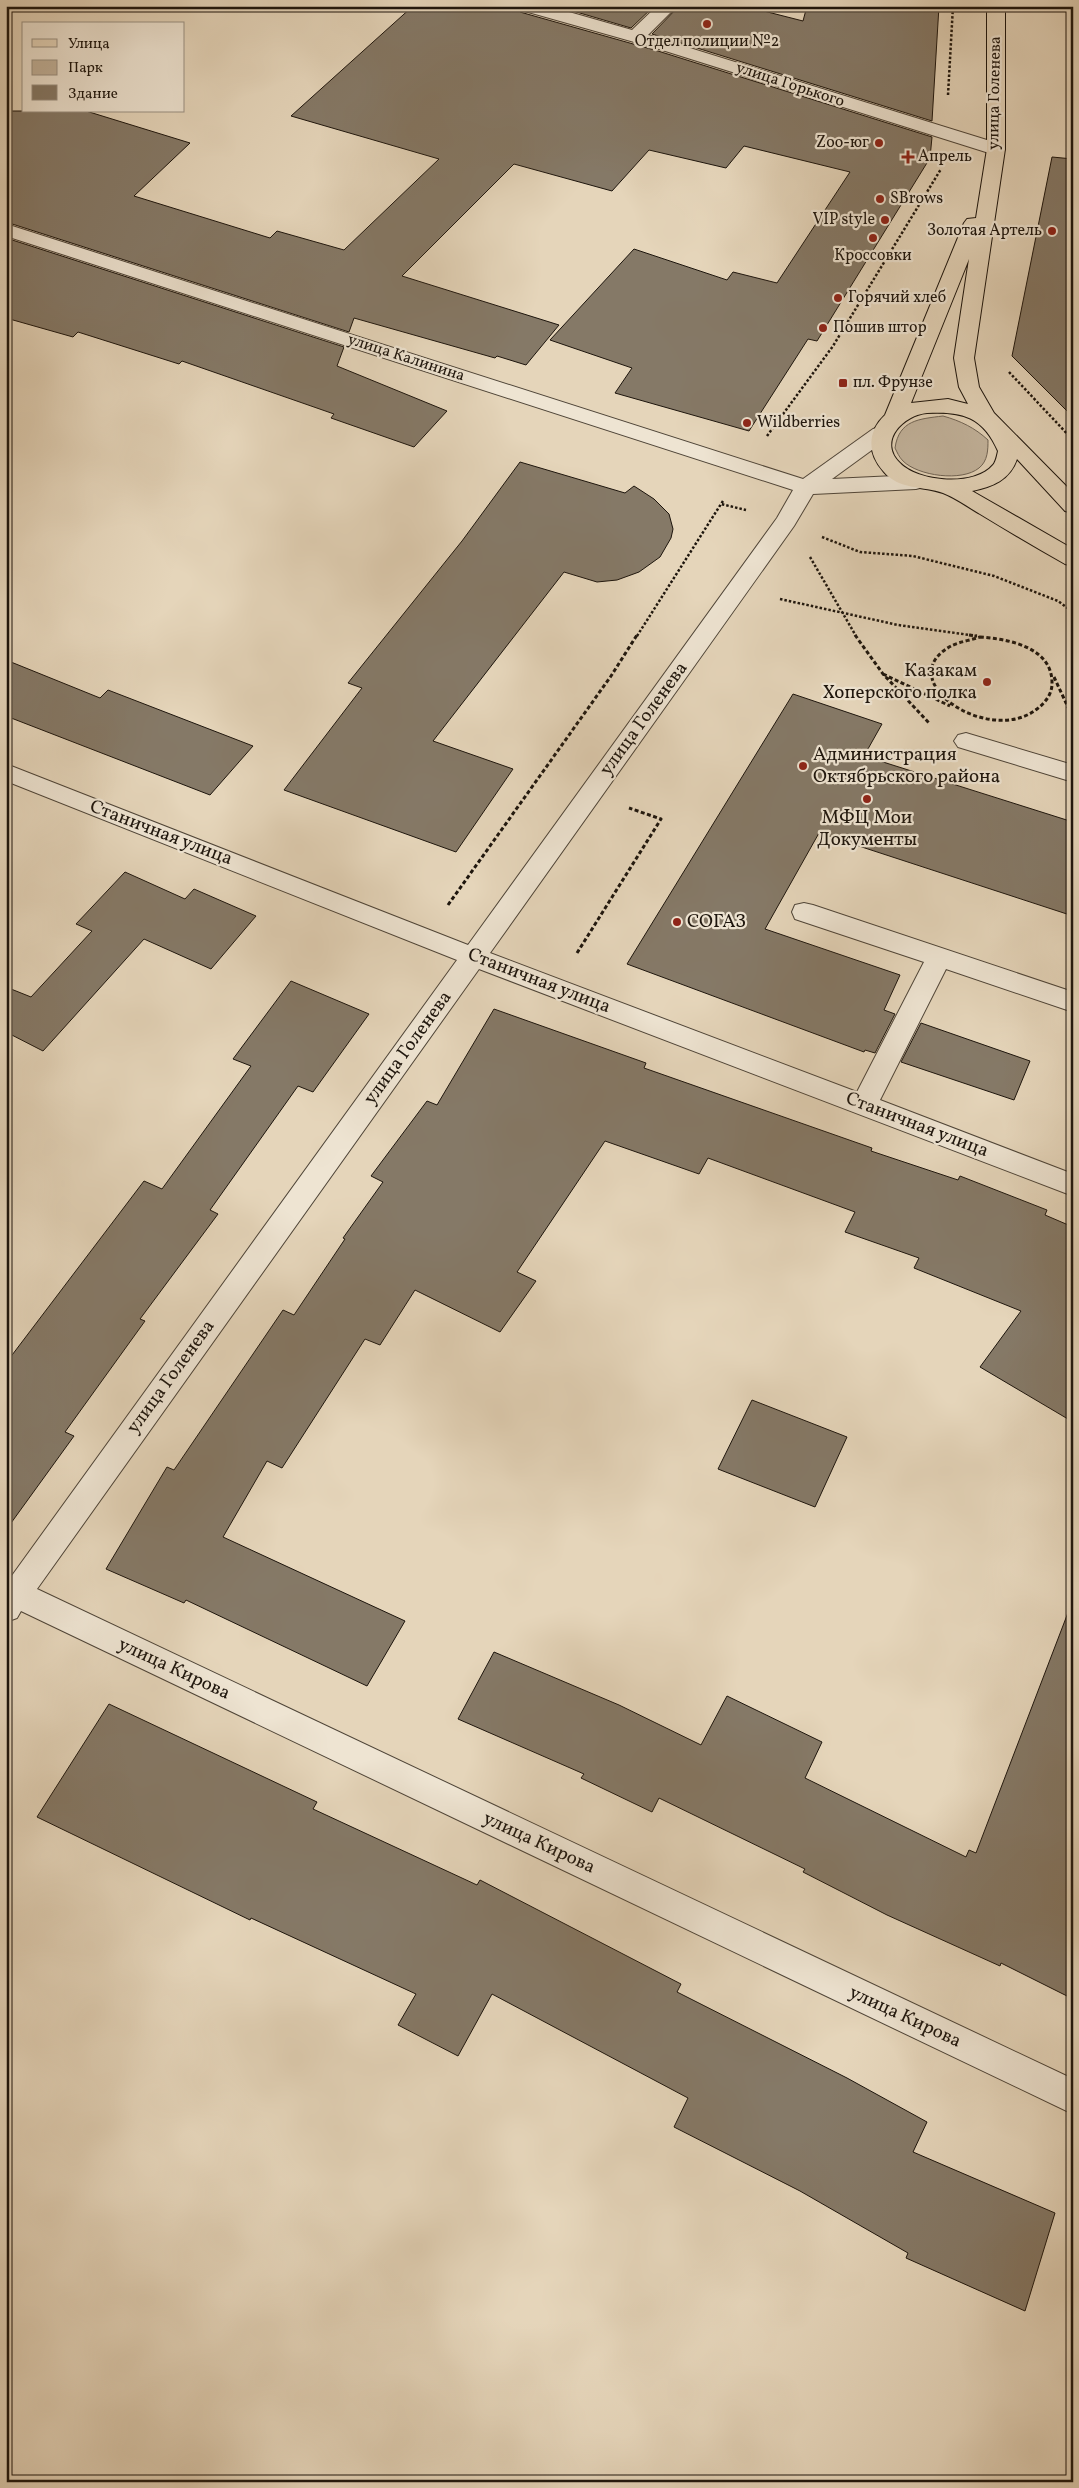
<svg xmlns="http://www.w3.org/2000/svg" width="1079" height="2488" font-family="Vollkorn,serif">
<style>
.green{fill:#c3b49d;stroke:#706455}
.building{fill:#857967;stroke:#1d150d}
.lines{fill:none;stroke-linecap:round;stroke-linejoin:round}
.minor-casing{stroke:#4f4538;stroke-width:2}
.major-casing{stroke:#1d150d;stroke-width:2}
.path-far1{stroke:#1d150d;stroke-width:2.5;stroke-dasharray:2.5 2;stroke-linecap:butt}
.path{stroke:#1d150d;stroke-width:3;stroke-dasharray:4 2.5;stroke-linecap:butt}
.minor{fill:#eee4d2;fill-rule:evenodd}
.major{fill:#e5d5ba;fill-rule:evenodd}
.poi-dot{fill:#8f2418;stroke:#eee4d2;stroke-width:2}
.labels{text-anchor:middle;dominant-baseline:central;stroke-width:4.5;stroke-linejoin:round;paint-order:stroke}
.far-poi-label{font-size:16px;fill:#1d150d;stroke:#eee4d2;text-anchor:start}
.far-street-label{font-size:16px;fill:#1d150d;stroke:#eee4d2}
.poi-label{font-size:19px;fill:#1d150d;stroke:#eee4d2;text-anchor:start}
.street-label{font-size:19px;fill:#1d150d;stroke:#eee4d2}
</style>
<rect width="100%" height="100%" fill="#e5d5ba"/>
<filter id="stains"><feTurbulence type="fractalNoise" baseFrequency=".004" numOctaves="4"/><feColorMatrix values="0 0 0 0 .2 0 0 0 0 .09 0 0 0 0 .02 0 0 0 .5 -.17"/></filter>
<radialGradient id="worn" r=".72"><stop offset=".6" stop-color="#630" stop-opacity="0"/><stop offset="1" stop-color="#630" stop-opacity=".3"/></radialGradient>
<!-- green -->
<path class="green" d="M943 416C961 421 975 428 988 440 988 449 988 461 979 468 962 482 918 476 903 461 899 457 897 452 895 448 899 420 919 419 943 416Z"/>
<!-- building -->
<path class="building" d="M413 6H516L520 12 658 51 932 137 930 158 817 341 808 339 749 431 615 393 632 368 550 340 634 249 727 280 733 272 777 283 850 172 744 146 726 168 649 150 612 191 514 164 402 276 559 325 526 365 497 356 495 358 354 318 349 332 6 222V111H86L190 143 134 196 270 238 277 231 344 250 439 159 291 116Z
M556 6H654L631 28Z
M679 6H744L803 21 807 6H939L932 121 652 34Z
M1052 157 1073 159V417L1012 356Z
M6 238 344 347 337 366 447 411 414 447 331 418 334 414 182 361 179 364 78 332 73 337 6 318Z
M520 462 625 493 634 486 654 499 669 514 673 529 671 538 660 557 639 572 617 580 597 582 564 572 433 741 513 769 456 852 284 790 362 688 348 683 462 541Z
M6 660 100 698 108 690 253 746 210 795 6 716Z
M793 694 882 724 864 756 1073 822V916L819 833 765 929 900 975 884 1010 895 1014 875 1053 865 1050 864 1052 627 964Z
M125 872 185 899 194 889 256 916 211 969 144 939 43 1051 6 1032V987L31 997 92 931 76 924Z
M291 981 369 1014 313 1092 298 1086 210 1210 218 1214 140 1319 145 1321 65 1432 74 1436 6 1530V1363L144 1181 162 1189 251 1066 233 1059Z
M494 1009 646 1063 644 1068 872 1148 871 1151 958 1180 960 1176 1047 1210 1045 1215 1073 1227V1422L980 1367 1021 1311 914 1268 919 1258 845 1232 855 1212 708 1158 699 1174 605 1141 517 1272 536 1281 500 1332 415 1290 380 1345 365 1339 282 1468 267 1461 223 1537 405 1621 367 1686 186 1600 184 1603 106 1569 167 1467 174 1470 283 1310 294 1315 345 1239 343 1238 383 1182 371 1176 427 1101 437 1105Z
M921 1023 1030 1061 1014 1100 901 1062Z
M752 1400 847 1437 815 1507 718 1469Z
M1069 1610 1073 1611V1999L1001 1963 1000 1966 887 1915 803 1872 805 1869 659 1798 652 1812 581 1778 584 1774 458 1719 494 1652 619 1705 701 1745 727 1696 822 1742 805 1778 966 1857 969 1850 976 1853Z
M109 1704 317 1802 313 1809 477 1885 480 1880 681 1984 677 1992 847 2078 927 2122 913 2152 1055 2213 1025 2311 906 2258 908 2253 800 2191 674 2127 688 2098 492 1994 458 2056 398 2025 416 1994 251 1918 250 1920 37 1817Z"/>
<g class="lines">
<!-- minor casing -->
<g class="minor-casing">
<path id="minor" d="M518 6H548L632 30 657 6H677L648 35 1003 145 1005 149 1003 153H989L659 49 521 10Z
M6 224 803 479 873 429 880 427 887 429 891 434 887 439 832 479 916 475 924 477 927 482 924 487 916 489 813 494 794 526 490 953 857 1092 924 962 795 919 792 912 795 905 804 903 813 905 1073 992V1012L946 969 880 1100 1073 1174V1196L479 969 37 1589 1073 2079V2114L21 1611 17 1618 6 1622V1576L11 1577 457 960 6 781V764L468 945 777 518 793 490 6 236Z
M966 733 1073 765V782L958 747 954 741 958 735Z"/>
</g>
<!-- major casing -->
<g class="major-casing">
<path id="major" d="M987 6H1005V149L974 358 979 387 994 413 1073 493V513L1065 511 1017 459C1010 480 992 487 972 491L1073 549V566L1065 564C1037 548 1008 531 980 514 968 507 956 498 943 493 924 486 899 490 884 472 867 453 867 432 885 415L964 223 967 219 976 218 987 149ZM969 259 954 358 959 387 968 404 948 399 911 403ZM927 413C963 411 983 417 998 451 997 455 996 462 993 465 975 487 918 482 900 463 877 441 904 415 927 413Z"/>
</g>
<!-- path-far1 -->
<path class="path-far1" d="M948 95 953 6
M1009 372 1073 440
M767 436 833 346 941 169
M723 501 721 504 746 510
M822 537 860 552 913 556 994 576 1058 601 1073 612
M810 557 856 636
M780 599 898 625 977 636
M637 636 721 504"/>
<!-- path -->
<path class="path" d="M855 635 883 674 930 724
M969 635 977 636
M980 637C1008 639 1053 647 1052 684 1052 694 1045 703 1037 709 989 747 889 680 951 646 959 642 971 640 980 637Z
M883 674 950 706
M1054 677 1073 718
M448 905 611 676 637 635
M577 953 661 819 629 808"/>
<!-- minor -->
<use href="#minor" class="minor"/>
<!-- major -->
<use href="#major" class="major"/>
</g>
<!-- markers -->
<g class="poi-dot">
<circle cx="707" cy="24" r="5"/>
<circle cx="879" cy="143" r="5"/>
<path d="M905.5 149.5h5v5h5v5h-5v5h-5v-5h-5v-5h5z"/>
<circle cx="880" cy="199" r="5"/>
<circle cx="885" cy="220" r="5"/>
<circle cx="1052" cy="231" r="5"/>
<circle cx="873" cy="238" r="5"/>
<circle cx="838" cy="298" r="5"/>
<circle cx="823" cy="328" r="5"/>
<rect x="838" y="378" width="10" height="10" rx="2.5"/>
<circle cx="747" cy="423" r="5"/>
<circle cx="987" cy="682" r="5"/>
<circle cx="803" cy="766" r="5"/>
<circle cx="867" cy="799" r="5"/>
<circle cx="677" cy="922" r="5"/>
</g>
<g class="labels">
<!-- far-poi labels -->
<g class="far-poi-label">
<text x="707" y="42" text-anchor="middle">Отдел полиции №2</text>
<text x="869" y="143" text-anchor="end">Zoo-юг</text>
<text x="918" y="157">Апрель</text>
<text x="890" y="199">SBrows</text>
<text x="875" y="220" text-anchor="end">VIP style</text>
<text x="1042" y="231" text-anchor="end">Золотая Артель</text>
<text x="873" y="256" text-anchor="middle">Кроссовки</text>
<text x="848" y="298">Горячий хлеб</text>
<text x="833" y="328">Пошив штор</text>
<text x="853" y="383">пл. Фрунзе</text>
<text x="757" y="423">Wildberries</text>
</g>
<!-- far-street labels -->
<g class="far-street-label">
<text transform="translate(790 85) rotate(18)">улица Горького</text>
<text transform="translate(995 93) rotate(-89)">улица Голенева</text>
<text transform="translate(406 358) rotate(18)">улица Калинина</text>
</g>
<!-- poi labels -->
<g class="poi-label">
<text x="977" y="671" text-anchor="end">Казакам<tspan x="977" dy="22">Хоперского полка</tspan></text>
<text x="813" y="755">Администрация<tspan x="813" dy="22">Октябрьского района</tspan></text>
<text x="867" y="818" text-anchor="middle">МФЦ Мои<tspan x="867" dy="22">Документы</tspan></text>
<text x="687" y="922">СОГАЗ</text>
</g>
<!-- street labels -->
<g class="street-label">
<text transform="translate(644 719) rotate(-54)">улица Голенева</text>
<text transform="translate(161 833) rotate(21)">Станичная улица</text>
<text transform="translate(539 981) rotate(21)">Станичная улица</text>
<text transform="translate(408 1048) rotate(-54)">улица Голенева</text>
<text transform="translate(917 1125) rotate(21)">Станичная улица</text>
<text transform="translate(171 1377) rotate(-54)">улица Голенева</text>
<text transform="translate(174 1669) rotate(25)">улица Кирова</text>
<text transform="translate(539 1843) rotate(25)">улица Кирова</text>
<text transform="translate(905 2017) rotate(25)">улица Кирова</text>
</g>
</g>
<!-- margin -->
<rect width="1079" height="2488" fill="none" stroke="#e5d5ba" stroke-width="25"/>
<rect x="8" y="8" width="1064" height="2473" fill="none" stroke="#1d150d" stroke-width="2.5"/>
<rect x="12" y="12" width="1054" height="2463" fill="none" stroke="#1d150d"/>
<!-- legend -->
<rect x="22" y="22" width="162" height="90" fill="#eee4d2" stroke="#9a9183"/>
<rect x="32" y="39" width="25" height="8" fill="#e5d5ba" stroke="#9a9183"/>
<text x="68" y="48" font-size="15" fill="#1d150d">Улица</text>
<rect x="32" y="60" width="25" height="15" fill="#c3b49d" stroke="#9a9183"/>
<text x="68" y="72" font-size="15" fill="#1d150d">Парк</text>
<rect x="32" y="85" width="25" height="15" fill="#857967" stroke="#9a9183"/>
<text x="68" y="98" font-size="15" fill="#1d150d">Здание</text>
<rect width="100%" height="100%" filter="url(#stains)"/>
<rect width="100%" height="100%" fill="url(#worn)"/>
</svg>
